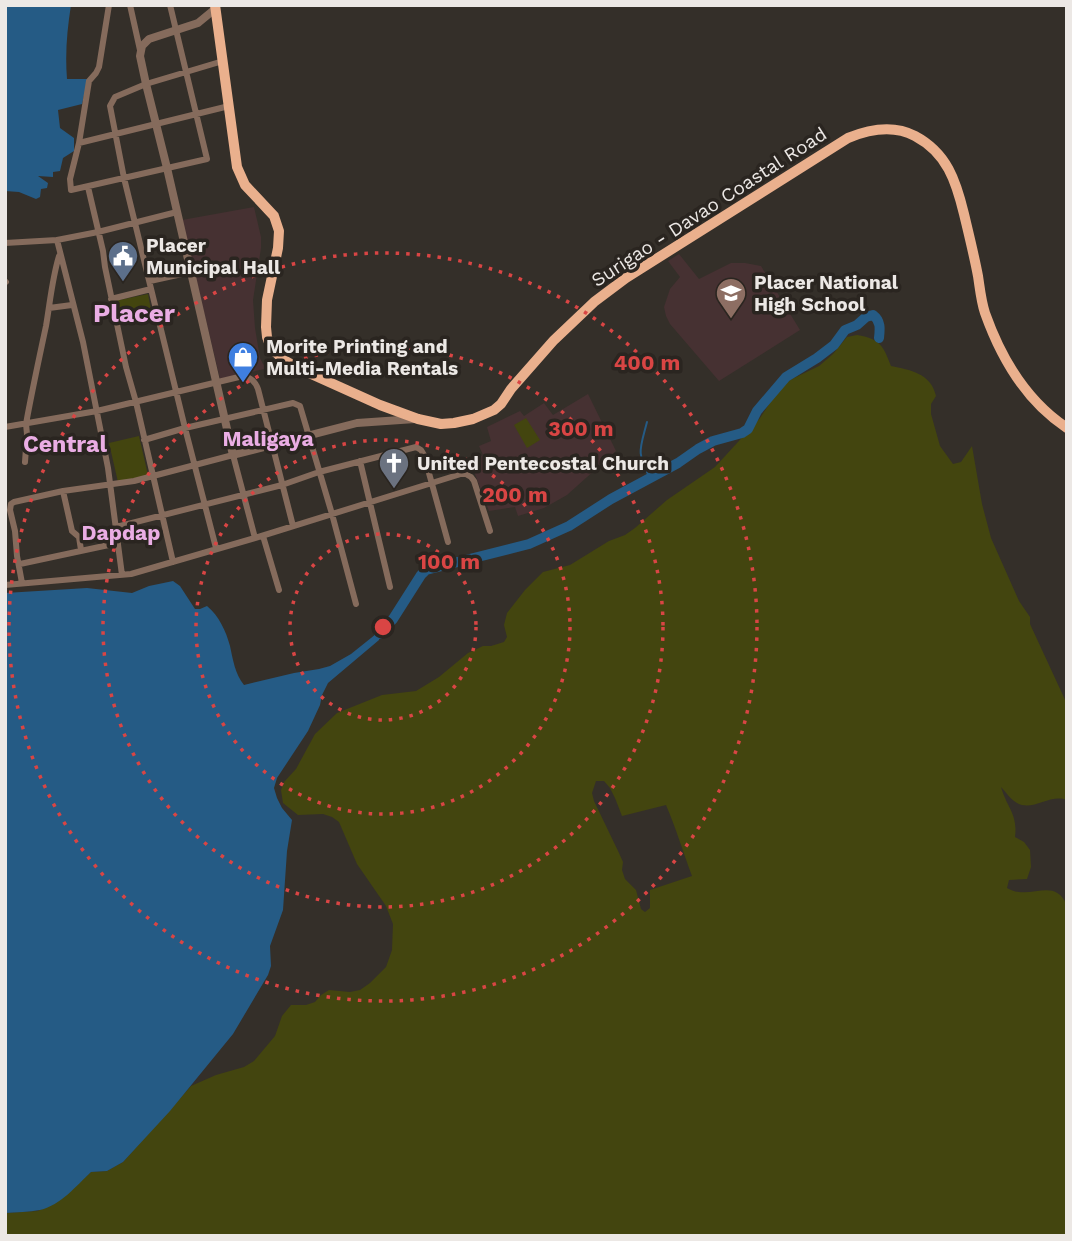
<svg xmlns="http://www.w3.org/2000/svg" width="1072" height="1241" font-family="'Work Sans',sans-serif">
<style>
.education{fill:#463132}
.green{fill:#43450f;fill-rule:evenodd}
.water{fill:#255b85}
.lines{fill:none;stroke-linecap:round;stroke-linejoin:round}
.stream{stroke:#255b85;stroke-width:2}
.river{stroke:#255b85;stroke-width:10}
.minor{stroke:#856b5c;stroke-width:6}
.tertiary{stroke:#856b5c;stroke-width:8}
.trunk{stroke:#eab08d;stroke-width:10}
.ring{fill:none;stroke:#d94544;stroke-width:3.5;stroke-dasharray:3.5 7}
.labels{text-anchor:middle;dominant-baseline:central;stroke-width:7;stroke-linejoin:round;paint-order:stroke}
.street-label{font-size:19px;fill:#ece8e5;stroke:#2a2520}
.poi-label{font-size:19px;font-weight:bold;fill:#ece8e5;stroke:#2a2520;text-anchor:start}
.neighbourhood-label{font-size:21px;font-weight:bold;fill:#eaade4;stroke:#2a2520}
.quarter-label{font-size:23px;font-weight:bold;fill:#eaade4;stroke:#2a2520}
.district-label{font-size:26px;font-weight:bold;fill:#eaade4;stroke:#2a2520}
.centre{fill:#d94544;stroke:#2a2520;stroke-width:3.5}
.ring-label{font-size:21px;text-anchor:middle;font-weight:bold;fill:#d94544;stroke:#2a2520;stroke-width:7;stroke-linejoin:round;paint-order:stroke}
</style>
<rect width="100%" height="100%" fill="#342f29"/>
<!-- education -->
<path class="education" d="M254 207 261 237V248L253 300 255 328 260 358 263 364 269 368 220 379 182 220Z
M679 254 699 279 731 263H745L761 266 800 330 719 381 670 324 666 316 664 307 670 289 680 277 668 261Z
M588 394 616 451 567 495 544 508 518 516 515 507 489 511 470 461 483 455 479 446 491 441 487 427 520 411 524 416 544 403 553 415Z"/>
<!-- green -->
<path class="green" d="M148 294 152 315 120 322 115 301Z
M857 335C880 339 883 345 891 366 910 370 931 373 936 396L931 404V414L940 446 953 464 961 462 972 446 982 504 991 538 1019 601 1030 617V624L1067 704V800C1050 793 1033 812 1017 803 1011 800 1005 791 1001 787 1007 808 1018 814 1015 837L1024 842 1030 850 1031 867 1027 879 1009 880 1007 888C1010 890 1016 892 1019 892 1039 894 1056 881 1067 905V1236H5V1213L38 1211 61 1199 91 1172 107 1171 123 1162 191 1086 216 1075 244 1067 254 1061 275 1036 282 1016 291 1005H306L315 1002 321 995 329 990 350 992 360 990 370 983 386 967 392 950 393 924 386 906 357 864 339 822 332 817 323 814 298 815 283 803 281 790 284 782 296 769 315 734 337 713 382 695 416 691 439 677 468 653 483 646H491L504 642 507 637 504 625 507 613 525 590 543 572 570 565 609 541 625 535 635 528 667 500 715 467 760 418 781 386 792 379 819 366 833 354 847 337ZM596 781H604L610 788 615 798 622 816 666 805C676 828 683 852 692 876L650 890V908L645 912 641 909 636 890 625 879 622 870 623 862 619 853 594 801 592 793Z
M526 418 540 440 527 448 514 425Z
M139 436 148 475 118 482 109 443Z"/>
<!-- water -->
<path class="water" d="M5 5H71C67 30 65 54 67 79H88L82 104 58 110 60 128 74 138V151L63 158 60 171 53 172V177L38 176 48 183 47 188 41 189 40 197 36 199 19 192 5 191Z
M173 581 180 586 195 609H200L207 606C219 616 226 631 230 646 233 660 235 674 244 685L294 673 319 669 330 666 351 654 376 634H379V640L328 683 322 695 320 705 308 731 277 778 274 788 277 798 282 808 292 820 287 851 283 910 270 946 271 966 268 975 233 1034 170 1111 123 1162 107 1171 91 1172C76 1186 61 1205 40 1210 29 1212 17 1212 5 1213V593L87 588 132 593 149 586Z"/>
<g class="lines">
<!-- stream -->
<path class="stream" d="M647 422C640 449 636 452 650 478"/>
<!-- river -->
<path class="river" d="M379 634 393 619 421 575 426 570 529 544 569 526 611 499 678 463 698 449 713 441 742 433 748 429 757 411 786 377 817 358 834 345 845 330 857 325 866 317 873 315C881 321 880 329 879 338"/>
<!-- minor -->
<path class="minor" d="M109 5 99 67 96 73 89 81 79 143 70 179 71 190 207 159 170 5
M130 5 140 50
M79 143 229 106
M88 187 103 251 105 267 126 367 136 402 173 562
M57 240 83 342 108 468 122 575
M5 243 57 240 98 232 177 212
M5 281 6 282
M150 281 191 272
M111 299 151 289
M49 308 72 305
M5 427 97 411 243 376C251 378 255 381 258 389L293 526
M144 440 185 428 293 403 300 406 332 514 356 604
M360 461 390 587
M25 462 27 434 26 424C32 391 39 359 46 326 50 303 52 279 59 256
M63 491 72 531 79 537 81 550
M116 527 282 485 319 472 416 447 421 450 424 455 448 542
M263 536 279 590
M216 548 185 428 124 178 110 106 115 97 146 84 223 61
M20 564 118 543
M22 583 17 556 15 531 10 510 11 504 14 502 63 491 134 481 233 455 255 538
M5 585 131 574 255 538 464 473 471 477 474 481 490 531"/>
<!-- tertiary -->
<path class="tertiary" d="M215 9 198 23 149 39 142 46 140 56 146 84 167 168 233 455 357 423 415 419"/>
<!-- trunk -->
<path class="trunk" d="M215 5 237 167 245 185 274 216 279 231 278 248 267 300 266 327 267 337 271 348 284 360 300 369 380 405 418 419 441 424 454 423 473 419 494 410 501 404 511 389 554 340 594 302 626 278 848 138C870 129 894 125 915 136 947 153 956 181 964 214 969 235 974 255 978 276 980 289 981 301 985 313 1001 358 1026 401 1067 428"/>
</g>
<!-- distance rings -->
<g class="ring">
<circle cx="383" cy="627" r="93"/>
<circle cx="383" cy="627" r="187"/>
<circle cx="383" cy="627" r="280"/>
<circle cx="383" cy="627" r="374"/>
</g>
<!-- icons -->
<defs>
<g id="civic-pin" transform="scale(1.575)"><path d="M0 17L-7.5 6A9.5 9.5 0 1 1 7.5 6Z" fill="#5c6f8a" stroke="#2a2520"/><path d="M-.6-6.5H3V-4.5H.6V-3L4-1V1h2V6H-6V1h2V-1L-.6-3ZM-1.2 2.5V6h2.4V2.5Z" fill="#fff"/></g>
<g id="school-pin" transform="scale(1.575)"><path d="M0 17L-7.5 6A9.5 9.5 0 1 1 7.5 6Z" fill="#8d6e63" stroke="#2a2520"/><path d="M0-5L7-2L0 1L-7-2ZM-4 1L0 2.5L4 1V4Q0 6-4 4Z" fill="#fff"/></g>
<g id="shop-pin" transform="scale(1.575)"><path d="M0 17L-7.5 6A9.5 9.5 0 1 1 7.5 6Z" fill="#3f7fe0" stroke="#2a2520"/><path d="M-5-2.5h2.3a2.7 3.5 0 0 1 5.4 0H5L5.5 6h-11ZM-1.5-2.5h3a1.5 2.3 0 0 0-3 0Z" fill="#fff"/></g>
<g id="church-pin" transform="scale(1.575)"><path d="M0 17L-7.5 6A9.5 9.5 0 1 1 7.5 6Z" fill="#6b7280" stroke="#2a2520"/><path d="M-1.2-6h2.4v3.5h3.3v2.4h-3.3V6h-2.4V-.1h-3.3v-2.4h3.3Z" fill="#fff"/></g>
</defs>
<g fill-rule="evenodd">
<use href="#civic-pin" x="123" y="256"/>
<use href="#school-pin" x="731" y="293"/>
<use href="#shop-pin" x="243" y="357"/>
<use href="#church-pin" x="394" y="463"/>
</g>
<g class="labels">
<!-- street labels -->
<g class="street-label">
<text transform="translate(709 207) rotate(-33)">Surigao - Davao Coastal Road</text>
</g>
<!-- poi labels -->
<g class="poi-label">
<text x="146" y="245">Placer<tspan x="146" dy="22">Municipal Hall</tspan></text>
<text x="754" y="282">Placer National<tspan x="754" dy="22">High School</tspan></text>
<text x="266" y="346">Morite Printing and<tspan x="266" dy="22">Multi-Media Rentals</tspan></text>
<text x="417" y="463">United Pentecostal Church</text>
</g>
<!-- neighbourhood labels -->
<g class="neighbourhood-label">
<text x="268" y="438">Maligaya</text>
<text x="121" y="532">Dapdap</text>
</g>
<!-- quarter labels -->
<g class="quarter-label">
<text x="65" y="444">Central</text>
</g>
<!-- district labels -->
<g class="district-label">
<text x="134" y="313">Placer</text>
</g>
</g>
<circle cx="383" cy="627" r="10" class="centre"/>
<g class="ring-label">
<text x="647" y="370">400 m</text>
<text x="581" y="436">300 m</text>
<text x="515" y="502">200 m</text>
<text x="449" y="569">100 m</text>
</g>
<!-- border -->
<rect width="1072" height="1241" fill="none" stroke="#ece8e5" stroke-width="14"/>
</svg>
